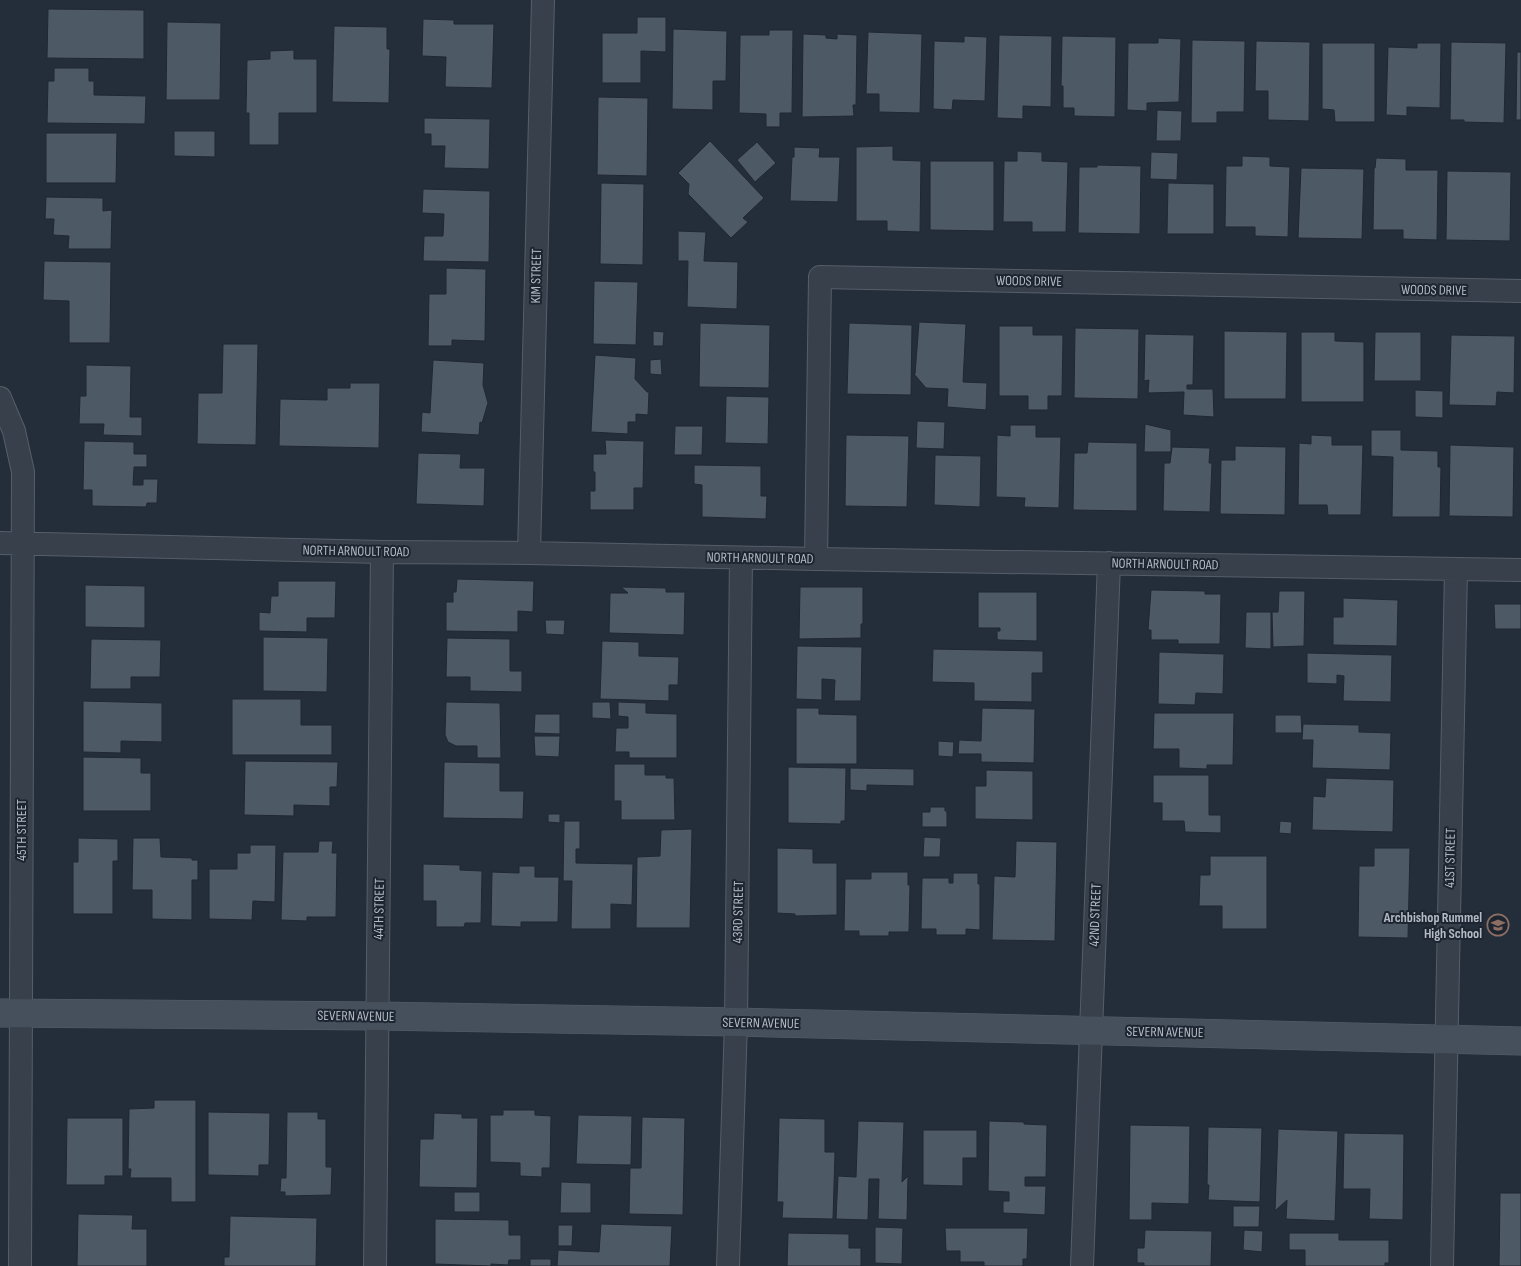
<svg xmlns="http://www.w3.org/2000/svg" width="1521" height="1266" font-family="'Sofia Sans Condensed',sans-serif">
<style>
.building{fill:#4d5965;stroke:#1f2732}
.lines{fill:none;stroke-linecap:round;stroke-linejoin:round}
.street-casing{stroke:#565e69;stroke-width:24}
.secondary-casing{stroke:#565e69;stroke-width:29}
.street{stroke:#38404b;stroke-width:22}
.secondary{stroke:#46505d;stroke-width:28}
.labels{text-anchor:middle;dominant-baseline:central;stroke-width:4;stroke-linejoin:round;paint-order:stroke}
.street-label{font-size:14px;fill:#b3bbc6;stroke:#1d2530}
.poi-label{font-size:14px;font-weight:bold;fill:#b3bbc6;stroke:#1d2530;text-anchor:end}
</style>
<rect width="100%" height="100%" fill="#242e3a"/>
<!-- building -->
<path class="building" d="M48 9 144 10V59L47 58Z
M637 17H666V52L641 51V83H602V33H637Z
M423 19 454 20V24H494L492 88 445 87 446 57 422 56Z
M167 22 221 23 220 100H166Z
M334 26 387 27V49H390L389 103 332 102Z
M673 29 727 31 726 81H713V110L672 109Z
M769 30H793L792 113H780V127H766V114L739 113 740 35H769Z
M868 32 922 34 920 113 879 112V94H866Z
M803 34 826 35V38L837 39V34L857 35 856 105H853L854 116 802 117Z
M999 35 1052 36 1051 107 1023 106V119L997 118Z
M964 36 987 37 985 101 953 100 952 110 933 109 934 41 964 42Z
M1062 36 1116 37 1115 117 1074 116V108H1063V86H1061Z
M1158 38 1181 39 1179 102 1147 103V111L1127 110 1128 43H1158Z
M1192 40 1245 41 1244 112H1217V123H1191Z
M1256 41 1310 42 1309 121 1268 120V91H1255Z
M1451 42 1506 43 1504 123 1464 122V120H1450Z
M1322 43H1375V122H1335L1334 110 1322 109Z
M1417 43H1441L1440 108 1407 107V116L1386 115 1388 47 1417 48Z
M294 50V59H317V113H279V145H249V113H246L247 60 270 59V51Z
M1517 52H1521V120H1516Z
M54 68H89V81H94V95L146 96 145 124 47 123 48 81H54Z
M598 97 648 98 647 176 597 175Z
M1157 110 1182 111 1181 141H1156Z
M424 118 490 119 489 169 444 168 445 146H431V134H424Z
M174 131H215V157L174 156Z
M46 133H117L116 183H46Z
M710 141 764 198 743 218 748 222 731 238 688 194 689 184 678 173Z
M757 142 776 163 755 182 737 160Z
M893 146V160L921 161 920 232 887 231V221H856V147Z
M794 147 820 148 819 157H840L838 202 790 201 792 157H794Z
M1017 151 1042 152V161L1068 162 1066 232H1032V222H1003L1004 161H1017Z
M1151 152 1178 153 1177 180 1150 179Z
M1242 156 1270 157V166L1290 167 1288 237 1255 236V227H1225L1226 166H1242Z
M1376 158 1406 159V170H1438L1437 240 1403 239V230H1373L1374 168H1375Z
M930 161H994V231L930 230Z
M1097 165 1141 166 1140 234 1078 233 1079 167H1097Z
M1301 168 1364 169 1362 239 1298 238Z
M1447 171 1511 172 1510 241 1446 240Z
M601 183 644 184 643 265 600 264Z
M1168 183 1214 184V234H1167Z
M423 189 490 191 489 262 423 261 424 236H443L444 214 422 213Z
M46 197 103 198V211L112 210 111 249H68L69 236 53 235 54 219H45Z
M678 231 706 232 704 261 738 262 737 309 687 307 688 261H678Z
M44 261 111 262 110 343H69V301L43 300Z
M446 268 486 269 485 341 452 340V346H428L429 294H446Z
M594 281 638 282 636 345 593 344Z
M919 322 966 324 963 382 987 383 986 410 947 407 948 389 926 388 914 374H915Z
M700 323 770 325 769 388 699 387Z
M849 323 912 325 911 395 847 394Z
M999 326H1033V335H1063L1062 396H1048V410H1028V396H999Z
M1075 328 1139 329 1138 399 1074 398Z
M653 331 664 332 663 346H653Z
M1224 331 1287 332 1286 399H1224Z
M1301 332H1335V341L1364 342V402H1301Z
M1375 332H1421V381H1374Z
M1145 334 1194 335 1193 385H1187V389H1213L1214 417 1183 415 1184 392 1148 393 1149 380 1144 381Z
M1451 335 1515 336 1514 393 1497 392 1496 406 1449 405Z
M223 344H258L256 445 197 444 198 393H222Z
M595 355 636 358 635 379 647 392H649L648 415 636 414V422H628V434L591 432Z
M661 359 662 375 650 374V360Z
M433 360 484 363 483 385 488 403 482 423 480 422 479 435 421 432 422 412 430 413Z
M86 365 131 366 130 417H142V436L103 435 104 424H79L80 396H86Z
M350 383H380L379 448 279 446 280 399 327 400V388H350Z
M1415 390 1443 391V418L1415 417Z
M726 396 769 397 768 444 725 443Z
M917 421 945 422 944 449 916 448Z
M1145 424 1171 430V452H1144Z
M1010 425H1036V437H1061L1059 508 1024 507 1025 498 996 497 997 435 1010 436Z
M675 426H703L702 455H674Z
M1371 430H1401V450L1438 451V467H1441L1440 517H1392L1393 457 1371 456Z
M846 435 909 436 907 507 845 506Z
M1311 435 1332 436V445H1363L1361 515H1328L1327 505H1298L1299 443 1311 444Z
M605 440 644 441 643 488H634V510H590V491H595V472H593V454H606Z
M84 441 134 442V454H147V467H134L133 485H143V479H158L157 503H147L146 507 92 506V490H83Z
M1088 442 1137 443V511L1073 510 1074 453H1087Z
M1450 445 1514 447 1513 517 1449 516Z
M1235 446 1286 447 1285 515 1220 514 1221 460H1235Z
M1172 447 1210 448 1209 463H1212L1210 512 1163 511 1164 463H1170Z
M418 453 461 454 460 468H485L484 506 416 504Z
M935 455 981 456 980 507 934 505Z
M694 465 761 466V496H767L766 519 702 517V485L694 484Z
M457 579 534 581 533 612 518 611V632L446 631V602H453V592H456Z
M278 581H336L335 618H307V632L259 631V612L270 613 271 596H278Z
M85 585 145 586V628L85 627Z
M621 587 666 588V592H685L684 635 609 633 610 593H628Z
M800 587H863V624H861V638L799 639Z
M1151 590 1205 591V594H1221L1220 644H1178V640H1151V630H1148Z
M1279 591H1305L1304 646 1273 647 1272 612H1278Z
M978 592H1037V641L999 640 997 639V631H1000V628H978Z
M1343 598 1398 600 1397 646 1333 645V617H1343Z
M1494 604H1521V629H1495Z
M1246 612H1271V649L1245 648Z
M545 620H565L564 635 546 634Z
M263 637 328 638 327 692 263 691Z
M447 638 510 639V671H522V692L470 691V677H446Z
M91 639 161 640 160 677H131V689H90Z
M602 641 639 642V656L679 657 678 685H669V701L600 699Z
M797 646 862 647 861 701H834L835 680 822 679V700L796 699Z
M933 649 1043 651V673H1032V702L974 701V683L932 682Z
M1159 652 1224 654 1223 694 1196 693 1195 705 1158 704Z
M1307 653 1392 655 1391 702 1343 701 1344 676 1337 675V684L1307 683Z
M232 699H301V725H332V755H232Z
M83 701 162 703V742L121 741V753L83 752Z
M446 702 500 703 501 758H477V746H456L448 742 445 735Z
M592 702H610L611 719 592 718Z
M618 702 646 703V713L677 714V758H629V752H615L616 728H628V717L618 716Z
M796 708H819V714L857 715V764H796Z
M982 708 1035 709 1034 763 981 762V754H958L959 740 981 741Z
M1154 713H1234L1233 765H1207V769L1179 768V749H1153Z
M535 714H560V734L534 733Z
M1275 715H1301L1302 733H1275Z
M1303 724 1359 725V732L1391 733 1390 770 1312 768 1313 740H1302Z
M534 736H560L559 757 535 756Z
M938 741 954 742 953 757 938 756Z
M83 757 141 758V773H151V811H83Z
M245 761 338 762 337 787H330V806L294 805V816L244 815Z
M444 762 500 763V791H524L523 819 443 818Z
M614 764H645V775H666V778H674L675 820H621V801H614Z
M788 767 846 768 845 821H841V824L788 823Z
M850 768 914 769V786L867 785V791L850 790Z
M986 770 1033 771V820L975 819V786H986Z
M1153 775H1209V815H1221V833L1185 832 1184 821H1162V803H1153Z
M1326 778 1394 780 1393 832 1312 830 1313 796 1325 797Z
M930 807H945V811H947V827H922V812H930Z
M548 814H560V823L548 822Z
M564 821H580V849H576V863L633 864 632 905 611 904V929H571L572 881H563Z
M1280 821 1292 822 1291 834 1279 833Z
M692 829 690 928H636L637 857 660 856 661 830Z
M924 837 941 838 940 857H923Z
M78 838 118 839V861H113V914H73V862H78Z
M133 838H160L161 857 192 858V860H198V880H192V920L152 919V890H132Z
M319 841H333L332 853H337L336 917H307V921L281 920 283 852H318Z
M1016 841 1057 842 1055 941 992 940 994 876 1015 877Z
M250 845H276L275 902 253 901 252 920 209 919V869H237V853H250Z
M777 848 813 849V863H837V915L795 916V914L777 913Z
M1374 848H1410L1408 938 1358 937 1359 866H1374Z
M1210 856H1267V929H1222V906H1199L1200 875H1210Z
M423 864 460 865V870L482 871 481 923H465L464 927H436V901H423Z
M519 866H535V877H559L558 922H521V927L491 926 492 872 519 873Z
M871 872H908V885H910L909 932H889V936H859V931H844L845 879H871Z
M953 873H978V884H980V930L966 929V935H936V929H921L922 878H949V883H953Z
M154 1100H196V1202H171V1178H130L131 1169H128L129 1109 154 1108Z
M503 1110H535V1115L551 1116 550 1168H542V1177L520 1176V1163L490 1162V1115H503Z
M208 1112 270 1113 269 1165H259V1176L208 1175Z
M287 1112H318V1119H326V1167H332L331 1195 285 1196V1192H280L281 1178H286Z
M434 1113 462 1114V1118H478L477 1188 419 1187 420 1139H433Z
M578 1115 632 1116 631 1165 576 1164Z
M642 1117 685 1118 683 1215 629 1214 630 1168H641Z
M67 1118H123V1176H105V1185H66Z
M779 1118 825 1119V1152H835L833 1219 782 1218 783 1202H777Z
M858 1121 904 1122 902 1182 908 1176 907 1220 878 1219 879 1179H869L868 1220 836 1219 838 1176 856 1177Z
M989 1121 1024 1122V1124L1047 1125 1046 1177H1025V1186H1046L1045 1215 1003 1213V1201H1009V1192L988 1191Z
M1130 1125 1190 1126 1189 1204 1152 1203V1220H1129Z
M1208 1127 1262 1128 1260 1202 1208 1200 1209 1185H1207Z
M1278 1129 1338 1131 1335 1221 1286 1219 1287 1200 1275 1211Z
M923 1130H977V1158H963V1186L923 1185Z
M1344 1133 1404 1134 1403 1220 1369 1219 1370 1189H1343Z
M561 1182 591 1183V1213H560Z
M454 1192H480V1212H454Z
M1500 1193H1521V1266H1499Z
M1233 1206H1260L1259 1227H1233Z
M78 1214 133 1215 132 1229H147V1266H77Z
M230 1216 317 1218 316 1266H224V1257H229Z
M435 1219 509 1220V1235H521V1260H509L508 1265 491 1264V1266L435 1264Z
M601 1224 672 1226 670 1266H557L558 1250 599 1252Z
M558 1225H573L572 1246H558Z
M875 1227 903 1228 902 1264 875 1263Z
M945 1228H1028L1027 1259H1023V1266H984V1262H960V1251H946Z
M1145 1230 1212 1231 1211 1266H1144V1263H1137V1248H1144Z
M1244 1230 1263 1231 1262 1252 1243 1250Z
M788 1233 849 1234V1248H861V1266H787Z
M1289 1233H1339V1240H1389V1263H1385V1266H1305V1250H1289Z
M530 1259H551V1266H530Z"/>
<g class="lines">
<!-- street casing -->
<g class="street-casing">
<path id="street" d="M0 398 14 431 23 472 20 1266
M0 543 382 552 529 553 816 559 1521 570
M529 553 543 0
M816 559 820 277 1521 291
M375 1266 382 552
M728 1266 736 1022 741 558
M1082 1266 1109 563
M1442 1266 1456 569"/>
</g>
<!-- secondary casing -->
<g class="secondary-casing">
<path id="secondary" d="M0 1013 378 1016 736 1022 1521 1041"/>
</g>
<!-- street -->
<use href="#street" class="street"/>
<!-- secondary -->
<use href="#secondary" class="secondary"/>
</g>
<!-- icons -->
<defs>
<g id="school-ring" transform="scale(1.125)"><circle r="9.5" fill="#1d2530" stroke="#8d6e63" stroke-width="1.5"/><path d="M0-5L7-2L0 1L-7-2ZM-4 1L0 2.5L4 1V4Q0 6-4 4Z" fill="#8d6e63"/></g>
</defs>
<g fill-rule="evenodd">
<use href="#school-ring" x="1498" y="925"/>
</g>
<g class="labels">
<!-- street labels -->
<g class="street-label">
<text transform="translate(536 276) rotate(-89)">KIM STREET</text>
<text transform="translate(1029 281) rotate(1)">WOODS DRIVE</text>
<text transform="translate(1434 290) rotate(1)">WOODS DRIVE</text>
<text transform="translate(356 551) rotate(1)">NORTH ARNOULT ROAD</text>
<text transform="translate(760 558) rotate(1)">NORTH ARNOULT ROAD</text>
<text transform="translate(1165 564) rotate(1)">NORTH ARNOULT ROAD</text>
<text transform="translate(21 830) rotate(-90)">45TH STREET</text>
<text transform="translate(1450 858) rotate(-89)">41ST STREET</text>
<text transform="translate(379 909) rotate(-89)">44TH STREET</text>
<text transform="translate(738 912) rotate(-89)">43RD STREET</text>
<text transform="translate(1095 915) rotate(-88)">42ND STREET</text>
<text transform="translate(356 1016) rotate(1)">SEVERN AVENUE</text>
<text transform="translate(761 1023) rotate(1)">SEVERN AVENUE</text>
<text transform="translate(1165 1032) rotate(1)">SEVERN AVENUE</text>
</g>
<!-- poi labels -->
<g class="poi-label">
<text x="1482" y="917">Archbishop Rummel<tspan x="1482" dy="16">High School</tspan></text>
</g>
</g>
</svg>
